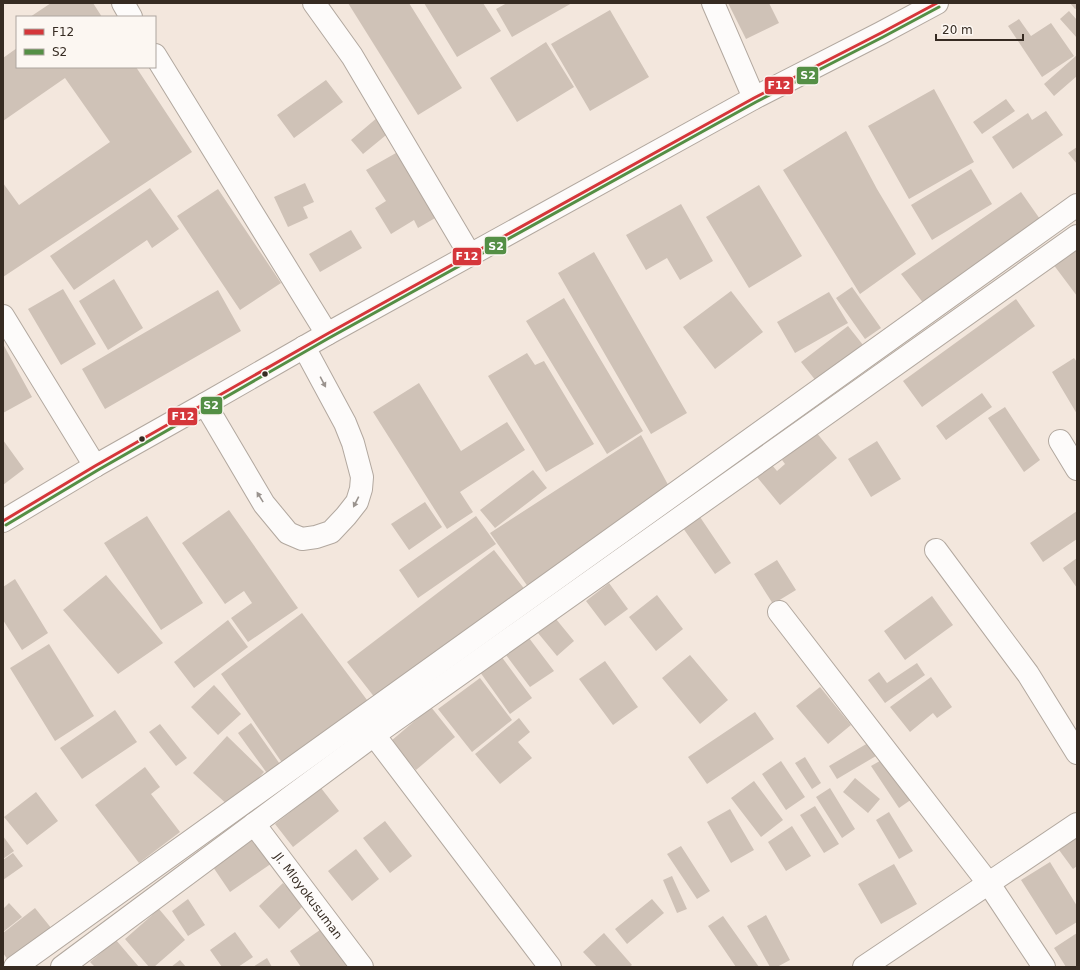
<svg xmlns="http://www.w3.org/2000/svg" width="1080" height="970" font-family="'DejaVu Sans',sans-serif">
<style>
.building{fill:#cfc2b7}
.lines{fill:none;stroke-linecap:round;stroke-linejoin:round}
.minor-casing{stroke:#b2a89f;stroke-width:24}
.major-casing{stroke:#b2a89f;stroke-width:24}
.minor{stroke:#fdfbfa;stroke-width:22}
.major{stroke:#fdfbfa;stroke-width:22}
.bus-1-casing{stroke:#fcf7f2;stroke-width:6}
.bus-2-casing{stroke:#fcf7f2;stroke-width:6}
.bus-1{stroke:#d5363a;stroke-width:3}
.bus-2{stroke:#548f45;stroke-width:3}
.oneway{fill:#9a938e}
.bus-dot{fill:#362b22;stroke:#fcf7f2;stroke-width:1.5}
.labels{text-anchor:middle;dominant-baseline:central;stroke-width:3;stroke-linejoin:round;paint-order:stroke}
.street-label{font-size:12px;fill:#362b22;stroke:#fcf7f2}
.line-badge{stroke:#fcf7f2;stroke-width:1.5}
.badge-label{font-size:11px;text-anchor:middle;font-weight:bold;fill:#fff}
</style>
<rect width="100%" height="100%" fill="#f3e7dd"/>
<!-- building -->
<path class="building" d="M51 3H93L102 17H30Z
M348 3H409L462 88 418 115Z
M424 3H483L501 31 457 57Z
M507 3H572L512 37 496 9Z
M728 3H769L779 23 746 39Z
M1070 3H1077V8L1075 9Z
M610 10 649 77 590 111 551 44Z
M1069 11 1077 20V38L1060 19Z
M1019 19 1031 36 1051 23 1074 56 1042 77 1008 26Z
M546 42 574 87 517 122 490 78Z
M17 48V67H136L192 152 3 277V183L19 205 110 142 65 78 3 121V58Z
M1077 55V76L1054 96 1044 84Z
M326 80 343 102 294 138 277 115Z
M934 89 974 162 909 199 868 126Z
M1006 99 1015 111 982 134 973 122Z
M1046 111 1063 135 1013 169 992 137 1028 113 1032 120Z
M378 117 391 131 363 154 351 140Z
M846 131 877 189 916 254 860 294 783 170Z
M1077 147V164L1068 153Z
M403 149 442 214 418 228 414 220 391 234 375 208 386 201 366 170Z
M971 169 992 204 932 240 911 205Z
M305 183 314 202 303 207 308 218 288 227 274 197Z
M759 185 802 256 749 288 706 217Z
M150 188 179 229 152 248 147 240 74 290 50 256Z
M218 189 281 283 240 310 177 216Z
M1021 192 1042 222 924 304 901 274Z
M681 204 713 261 680 280 667 258 646 270 626 235Z
M351 230 362 248 320 272 309 254Z
M1075 248 1077 250V296L1053 264Z
M594 252 687 413 651 434 558 273Z
M114 279 143 328 108 350 79 301Z
M852 287 881 328 865 339 836 298Z
M63 289 96 344 61 365 28 309Z
M218 290 241 331 105 409 82 369Z
M731 291 763 332 715 369 683 327Z
M829 292 848 323 795 353 777 322Z
M564 298 643 431 607 454 526 321Z
M1016 299 1035 326 922 407 903 381Z
M848 326 867 350 820 386 801 362Z
M3 344 32 397 3 413Z
M527 353 535 365 544 361 594 444 546 472 488 376Z
M1074 358 1077 362V414L1052 372Z
M419 383 461 451 507 422 525 450 460 492 473 512 447 529 373 412Z
M982 393 992 407 946 440 936 426Z
M1005 407 1040 460 1024 472 988 418Z
M816 432 837 458 780 505 757 477 772 465 777 471 785 464 782 460Z
M641 435 672 492 531 591 490 533Z
M3 440 24 469 3 485Z
M877 441 901 479 871 497 848 459Z
M533 470 547 488 495 528 480 510Z
M425 502 442 527 409 550 391 524Z
M229 510 298 608 248 642 231 618 252 603 244 591 225 604 182 543Z
M1077 511V539L1043 562 1030 543Z
M147 516 203 603 161 630 104 543Z
M476 516 496 544 418 598 399 570Z
M700 517 731 563 715 574 683 528Z
M494 550 526 591 379 703 347 662Z
M1077 558V588L1063 568Z
M777 560 796 590 773 604 754 574Z
M106 575 163 643 118 674 63 610Z
M15 579 48 633 22 650 3 620V587Z
M609 583 628 609 605 626 586 601Z
M657 595 683 629 656 651 629 617Z
M932 596 953 625 905 660 884 631Z
M302 613 370 704 285 767 221 674Z
M556 619 574 641 557 656 538 633Z
M228 620 248 647 194 688 174 662Z
M529 638 554 671 530 687 506 655Z
M49 644 94 716 55 741 10 668Z
M690 655 728 700 700 724 662 678Z
M501 656 532 698 510 714 480 672Z
M605 661 638 707 613 725 579 679Z
M917 663 925 675 885 703 868 680 879 672 887 683Z
M931 677 952 707 937 718 933 713 910 732 890 707Z
M480 678 512 720 472 752 438 709Z
M214 685 241 714 218 735 191 707Z
M820 687 851 725 828 744 796 706Z
M431 707 455 737 416 770 391 741Z
M115 710 137 742 82 779 60 748Z
M755 712 774 739 707 784 688 757Z
M519 718 530 732 518 742 532 758 500 784 475 754Z
M251 723 282 767 269 776 238 733Z
M160 724 187 758 176 766 149 732Z
M227 736 264 772 231 808 193 773Z
M868 743 876 756 837 779 829 766Z
M805 757 821 783 812 789 795 763Z
M885 758 912 799 899 808 871 766Z
M781 761 805 797 786 810 762 774Z
M145 767 160 787 151 794 180 832 139 863 95 805Z
M855 778 880 799 868 813 843 792Z
M754 781 783 820 761 837 731 798Z
M321 788 339 811 293 847 275 824Z
M830 788 855 829 842 838 816 797Z
M36 792 58 821 27 845 4 817Z
M815 806 839 844 824 853 800 815Z
M730 809 754 850 731 863 707 822Z
M889 812 913 851 899 859 876 820Z
M385 821 412 856 390 873 363 838Z
M792 826 811 856 786 871 768 842Z
M3 836 14 851 3 859Z
M257 836 275 861 230 892 213 867Z
M1077 837V866L1073 869 1059 850Z
M681 846 710 891 697 899 667 854Z
M356 849 379 879 352 901 328 871Z
M13 853 23 866 3 880V860Z
M1050 862 1077 906V922L1056 935 1021 880Z
M894 864 917 904 881 924 858 884Z
M672 876 687 909 677 913 663 880Z
M283 883 304 905 279 929 259 906Z
M188 899 205 925 188 936 172 911Z
M652 899 664 913 627 944 615 929Z
M9 903 22 917 3 932V909Z
M35 908 56 934 13 967 3 953V933Z
M159 909 185 940 154 967H149L125 939Z
M766 915 790 960 777 967H770L747 926Z
M723 916 759 967H736L708 926Z
M327 925 353 961 344 967H301L290 951Z
M235 932 253 957 238 967H222L210 950Z
M604 933 632 965 629 967H597L583 952Z
M1077 933V967H1066L1054 948Z
M116 940 139 967H95L90 962Z
M267 958 272 967H253Z
M180 960 186 967H171Z"/>
<g class="lines">
<!-- minor casing -->
<g class="minor-casing">
<g id="minor">
<path d="M123 3 131 17"/>
<path d="M314 3 352 56 470 255"/>
<path d="M713 3 754 98"/>
<path d="M155 55 327 334"/>
<path d="M3 316 95 466"/>
<path d="M205 404 264 504 288 533 302 539 316 537 331 532 346 516 357 502 361 489 362 477 353 443 345 423 304 347"/>
<path d="M1060 441 1077 469"/>
<path d="M936 550 1028 674 1077 753"/>
<path d="M779 612 989 884 1044 967"/>
<path d="M374 735 550 967"/>
<path id="s1" d="M254 824 362 967"/>
<path d="M15 967 1077 205"/>
<path d="M62 967 374 735 1077 236"/>
<path d="M864 967 1077 824"/>
</g>
</g>
<!-- major casing -->
<g class="major-casing">
<path id="major" d="M3 521 95 466 205 404 327 334 754 98 881 33 937 3"/>
</g>
<!-- minor -->
<use href="#minor" class="minor"/>
<!-- major -->
<use href="#major" class="major"/>
<!-- bus-1 casing -->
<g class="bus-1-casing">
<path id="bus-1" d="M3 521 95 466 327 334 754 98 881 33 937 3"/>
</g>
<!-- bus-2 casing -->
<g class="bus-2-casing">
<path id="bus-2" d="M6 525 98 470 329 338 756 102 883 37 939 7"/>
</g>
<!-- bus-1 -->
<use href="#bus-1" class="bus-1"/>
<!-- bus-2 -->
<use href="#bus-2" class="bus-2"/>
</g>
<!-- one-way arrows -->
<defs><path id="oneway-solid" d="M-6-.8H1V-3.2L6.5 0L1 3.2V.8H-6Z"/></defs>
<g class="oneway">
<use href="#oneway-solid" transform="translate(323 382) rotate(62)"/>
<use href="#oneway-solid" transform="translate(260 497) rotate(-122)"/>
<use href="#oneway-solid" transform="translate(356 502) rotate(117)"/>
</g>
<!-- markers -->
<g class="bus-dot">
<circle cx="265" cy="374" r="3.5"/>
<circle cx="142" cy="439" r="3.5"/>
</g>
<g class="labels">
<!-- street labels -->
<g class="street-label">
<text stroke="none"><textPath href="#s1" startOffset="90">Jl. Mloyokusuman</textPath></text>
</g>
</g>
<g class="line-badge">
<rect x="796" y="66" width="23" height="19" rx="4" fill="#548f45"/>
<rect x="764" y="76" width="30" height="19" rx="4" fill="#d5363a"/>
<rect x="484" y="236" width="23" height="19" rx="4" fill="#548f45"/>
<rect x="452" y="247" width="30" height="19" rx="4" fill="#d5363a"/>
<rect x="200" y="396" width="23" height="19" rx="4" fill="#548f45"/>
<rect x="167" y="407" width="31" height="19" rx="4" fill="#d5363a"/>
</g>
<g class="badge-label">
<text x="808" y="79">S2</text>
<text x="779" y="89">F12</text>
<text x="496" y="250">S2</text>
<text x="467" y="260">F12</text>
<text x="211" y="409">S2</text>
<text x="183" y="420">F12</text>
</g>
<!-- border -->
<rect width="1080" height="970" fill="none" stroke="#362b22" stroke-width="8"/>
<!-- legend -->
<rect x="16" y="16" width="140" height="52" fill="#fcf7f2" stroke="#ada59f"/>
<rect x="24" y="29" width="20" height="6" fill="#d5363a" stroke="#ada59f"/>
<text x="52" y="36" font-size="12" fill="#362b22">F12</text>
<rect x="24" y="49" width="20" height="6" fill="#548f45" stroke="#ada59f"/>
<text x="52" y="56" font-size="12" fill="#362b22">S2</text>
<!-- scale -->
<path d="M936 34v6h87v-6" fill="none" stroke="#362b22" stroke-width="2"/>
<text x="942" y="34" font-size="12" fill="#362b22" stroke="#fcf7f2" stroke-width="3" paint-order="stroke">20 m</text>
</svg>
